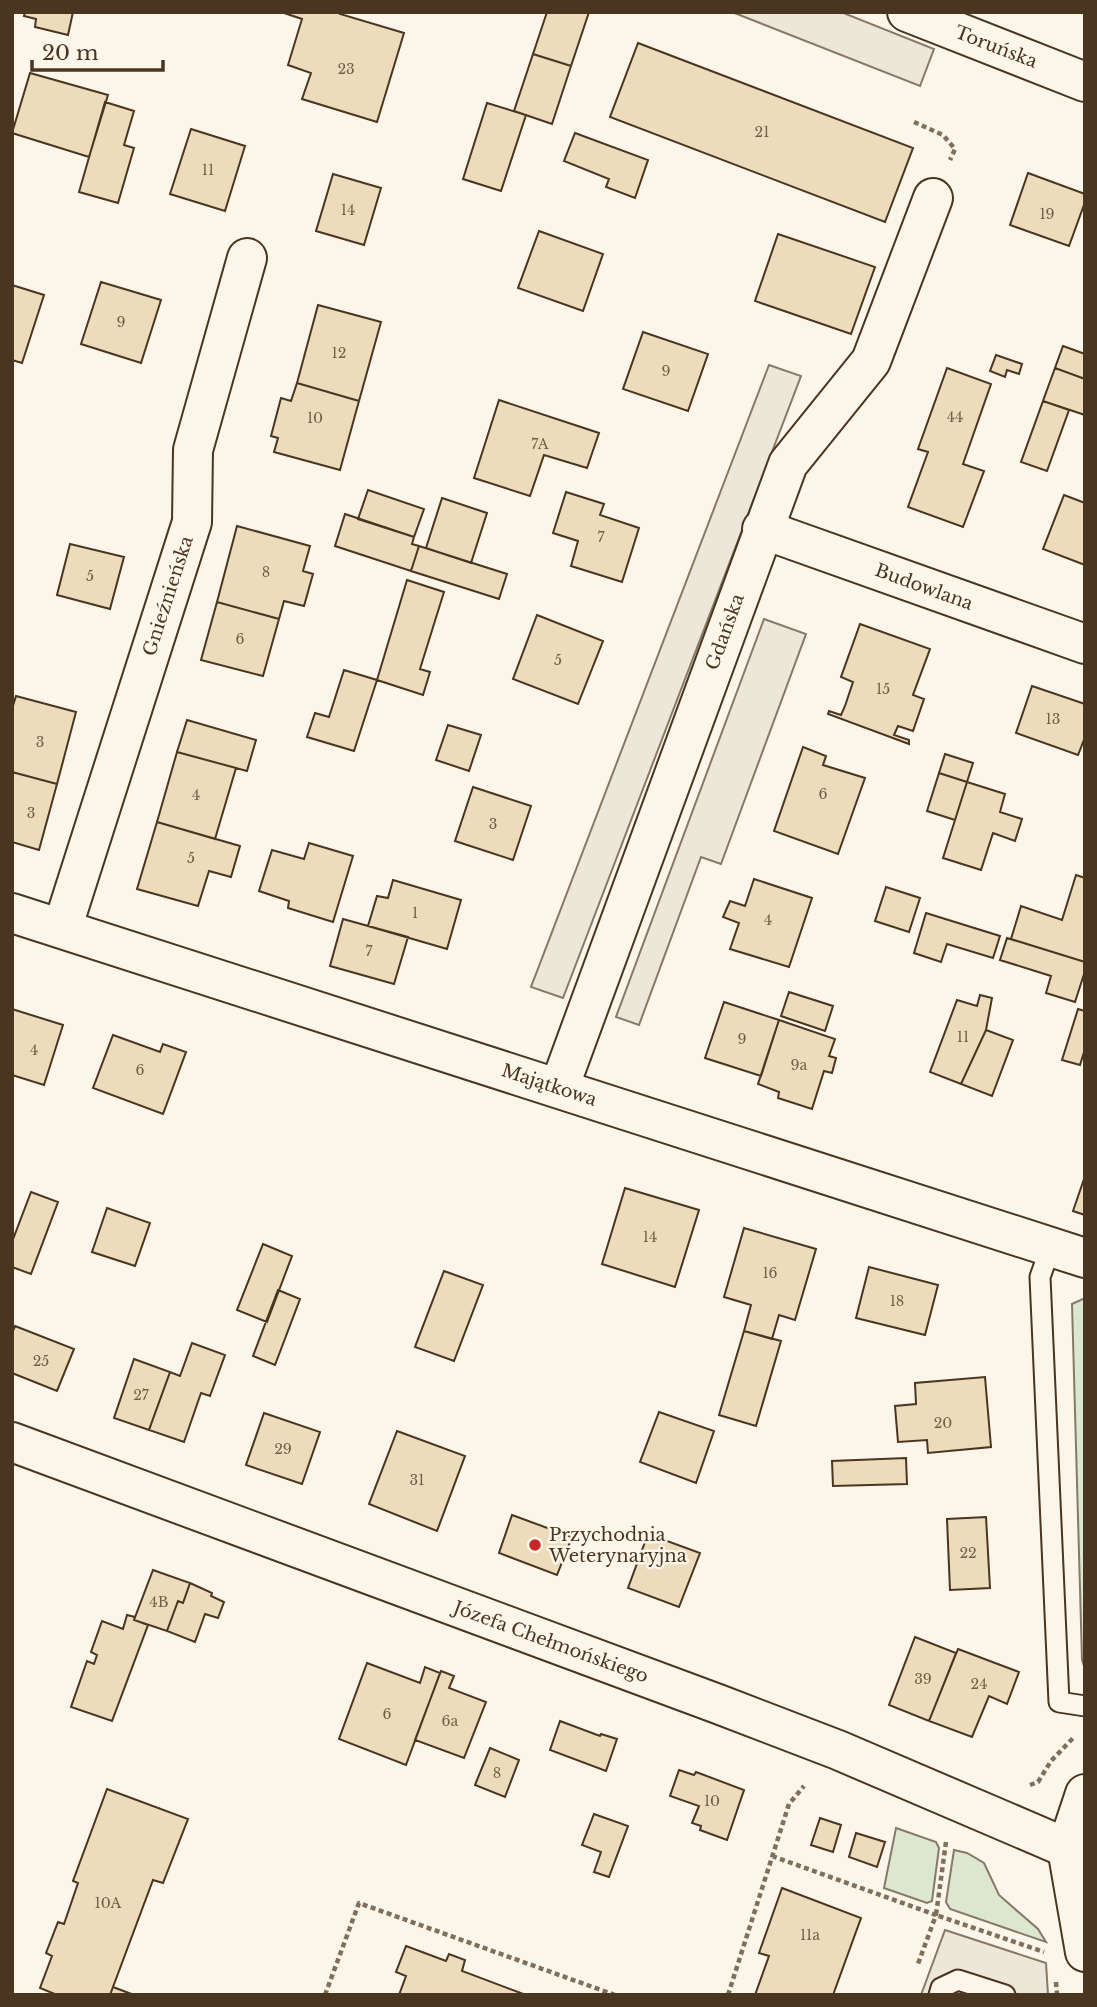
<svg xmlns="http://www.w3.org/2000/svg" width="1097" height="2007" font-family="'Libre Baskerville',serif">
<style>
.green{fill:#dce7d0;stroke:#887966;stroke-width:2}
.parking{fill:#ede7d9;stroke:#887966;stroke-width:2}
.building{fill:#ecdcbc;stroke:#4a3520;stroke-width:2}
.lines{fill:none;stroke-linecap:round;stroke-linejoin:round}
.lane-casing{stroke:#4a3520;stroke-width:23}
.street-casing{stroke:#4a3520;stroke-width:42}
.secondary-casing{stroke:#4a3520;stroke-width:42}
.path{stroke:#7f6f5c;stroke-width:4.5;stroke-dasharray:5 3.5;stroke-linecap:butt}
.lane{stroke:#fbf6e9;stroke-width:19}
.street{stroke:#fbf6e9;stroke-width:38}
.secondary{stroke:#fbf6e9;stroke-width:38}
.poi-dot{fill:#c62828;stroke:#fbf6e9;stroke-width:2.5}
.labels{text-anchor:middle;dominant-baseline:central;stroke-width:5;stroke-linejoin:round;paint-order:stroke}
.number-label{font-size:14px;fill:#725f47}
.street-label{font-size:18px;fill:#4a3520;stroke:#fbf6e9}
.poi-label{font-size:18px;fill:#4a3520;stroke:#fbf6e9;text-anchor:start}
</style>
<rect width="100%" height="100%" fill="#fbf6e9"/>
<!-- green -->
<path class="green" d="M1085 1298V1669L1082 1660 1072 1304Z
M896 1828 936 1842 939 1848 932 1901 927 1903 884 1888Z
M954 1850 967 1853 984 1863 999 1895 1038 1929 1046 1942 950 1909 946 1902Z"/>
<!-- parking -->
<path class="parking" d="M732 12H841L934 49 920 86Z
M769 365 801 376 563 998 531 987Z
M764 619 806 634 721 864 701 857 639 1025 616 1017Z
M945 1930 1046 1963 1048 1995H921Z"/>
<!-- building -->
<path class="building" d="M25 12H73L68 35 35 27 36 19 24 16Z
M281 12H341L340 14 404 33 377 122 302 99 311 73 288 65 302 19Z
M547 12H589L571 66 533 54Z
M638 43 913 148 885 222 610 117Z
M533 54 571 66 552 124 514 111Z
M30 73 108 95 89 157 12 133Z
M105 102 134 111 124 145 134 148 118 203 79 192Z
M487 103 526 115 501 191 463 179Z
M191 129 245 146 225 211 170 194Z
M575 133 648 160 635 198 606 187 609 179 564 161Z
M1028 173 1085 194V202L1069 246 1010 225Z
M333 174 381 188 364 245 316 231Z
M539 231 603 254 583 311 518 288Z
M778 234 875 267 851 334 755 301Z
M101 282 161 300 141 363 81 344Z
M12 285 44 295 22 363 12 360Z
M318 305 381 322 359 401 297 383Z
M643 332 708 354 688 411 623 389Z
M1063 346 1085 354V379L1055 368Z
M996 355 1022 364 1019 374 1007 370 1005 377 990 371Z
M947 368 991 384 963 464 984 471 963 527 908 507 928 452 918 449Z
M1055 368 1085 379V415L1043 401Z
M297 383 359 401 340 470 274 452 278 438 271 436 281 398 291 401Z
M499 400 599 433 587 468 544 455 530 496 474 478Z
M1043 401 1069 410 1047 471 1021 462Z
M368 490 424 509 414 537 358 519Z
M566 492 604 504 600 515 639 528 622 582 571 566 578 541 553 533Z
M1064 495 1085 503V565L1043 549Z
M442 498 487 513 471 563 426 548Z
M345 514 414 537 412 544 419 546 411 571 335 546Z
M237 526 310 546 303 571 313 574 304 606 284 601 279 619 217 602Z
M70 544 124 557 110 609 57 595Z
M419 546 507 574 499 599 411 571Z
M407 580 444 592 420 669 430 672 423 695 377 680Z
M217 602 279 619 263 676 201 660Z
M537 615 603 641 578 704 513 679Z
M860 624 930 649 913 695 924 699 913 731 898 726 894 735 909 740V744L828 714 829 711 841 715 845 706 853 682 841 677Z
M344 670 377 680 354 751 307 737 315 713 329 717Z
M1032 686 1085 704V737L1078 755 1016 733Z
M16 696 76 712 57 784 12 772V709Z
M187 720 256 740 247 771 177 752Z
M448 725 481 735 469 771 436 760Z
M803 747 826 756 823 765 865 778 838 854 774 831Z
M177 752 236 768 215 839 157 822Z
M945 754 973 763 967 782 939 773Z
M12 772 57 784 39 850 12 842Z
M939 773 967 782 955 820 927 811Z
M967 782 1005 794 1000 812 1022 819 1015 841 993 833 981 870 943 858Z
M473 787 531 806 513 860 455 841Z
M157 822 240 846 231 877 209 871 198 906 137 889Z
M309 843 353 856 333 922 288 908 289 901 259 891 272 850 304 859Z
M1076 875 1085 878V962L1011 939 1021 906 1062 920Z
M754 879 812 898 789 967 730 949 739 923 723 917 730 901 745 906Z
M393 880 461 900 447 949 368 926 377 896 388 898Z
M886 887 920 898 909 932 875 921Z
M926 913 1000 936 993 958 947 944 941 962 914 953Z
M343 919 408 937 394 984 330 966Z
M1007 938 1085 962V971L1075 1002 1046 993 1051 976 1000 960Z
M789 992 833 1006 825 1031 781 1016Z
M980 995 992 998 986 1030 961 1084 930 1072 957 1000 977 1006Z
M724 1002 779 1020 761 1076 705 1058Z
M12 1009 63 1025 44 1085 12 1075Z
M1078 1009 1085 1011V1049L1080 1065 1062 1060Z
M779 1020 835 1039 829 1056 836 1058 832 1073 824 1071 812 1109 778 1098 779 1092 758 1084Z
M986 1030 1013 1040 992 1096 961 1084Z
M113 1035 160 1052 163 1044 186 1052 163 1114 93 1088Z
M1085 1176V1215L1073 1211Z
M625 1188 699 1210 675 1287 602 1264Z
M31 1192 58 1202 31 1274 12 1267V1242Z
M107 1208 150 1223 135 1266 92 1252Z
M744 1228 816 1249 795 1320 779 1315 772 1339 744 1331 751 1305 724 1297Z
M263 1244 292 1256 267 1322 237 1310Z
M869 1267 938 1285 925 1335 856 1318Z
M444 1271 483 1285 454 1361 415 1347Z
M278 1290 300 1299 275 1365 253 1356Z
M15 1326 74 1349 57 1391 12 1373V1333Z
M744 1331 781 1341 756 1426 719 1415Z
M192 1343 225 1355 210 1396 201 1393 184 1442 149 1430 170 1372 180 1376Z
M134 1359 170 1372 149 1430 114 1418Z
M985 1377 991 1447 928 1453 927 1440 898 1442 895 1406 916 1404 915 1383Z
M659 1412 714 1431 696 1483 640 1462Z
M264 1413 320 1432 302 1484 246 1465Z
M397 1431 465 1456 437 1531 369 1504Z
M906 1458 907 1484 833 1486 832 1461Z
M512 1515 572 1537 557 1575 499 1553Z
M986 1517 990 1588 950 1590 947 1519Z
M648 1534 700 1553 679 1607 628 1588Z
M153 1570 190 1583 183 1603 178 1601 167 1631 134 1620Z
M190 1583 212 1593 211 1596 224 1602 218 1618 205 1614 195 1642 167 1631 178 1601 183 1603Z
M127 1615 135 1617 134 1620 148 1625 112 1721 71 1707 87 1661 94 1664 97 1655 91 1652 102 1621 123 1629Z
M915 1637 956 1653 929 1721 889 1705Z
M958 1649 1019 1672 1007 1704 989 1696 972 1737 929 1721Z
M367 1663 420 1683 425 1667 440 1673 406 1765 339 1739Z
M441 1671 454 1676 449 1688 486 1702 464 1758 415 1740Z
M560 1721 600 1736 601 1734 617 1739 606 1771 550 1750Z
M490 1748 519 1760 505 1797 475 1785Z
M679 1770 694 1775 696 1772 744 1790 727 1840 700 1830 701 1826 692 1823 699 1806 670 1796Z
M107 1789 188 1819 163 1883 153 1880 110 1995H57L40 1988 52 1956 46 1953 58 1922 64 1924 78 1883 73 1881Z
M594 1814 628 1826 609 1877 594 1872 601 1852 582 1845Z
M820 1818 841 1825 833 1852 811 1845Z
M856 1833 885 1842 877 1867 849 1857Z
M782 1888 861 1918 833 1995H755L769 1956 759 1953Z
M406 1946 446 1961 449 1954 465 1960 462 1971 526 1995H399L406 1976 396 1972Z
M113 1987 134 1995H110Z"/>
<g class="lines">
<!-- lane casing -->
<g class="lane-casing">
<path id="lane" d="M1051 1246 1040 1277 1059 1702 1085 1706
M939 1995 941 1988 958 1980 1005 1995"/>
</g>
<!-- street casing -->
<g class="street-casing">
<path id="street" d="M907 12 1085 82
M762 529 1085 644
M12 913 1085 1258
M62 929 192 522 193 450 247 258
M559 1088 788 464 871 361 933 198
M1085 1794 1067 1848 1085 1952"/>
</g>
<!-- secondary casing -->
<g class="secondary-casing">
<path id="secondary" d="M12 1442 718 1704 838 1750 1067 1848 1085 1852"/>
</g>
<!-- path -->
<path class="path" d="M914 122 943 135 955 149 950 160
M1030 1785 1038 1782 1051 1761 1075 1736
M946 1842 936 1915 1044 1952
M772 1856 936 1915 918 1964
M1056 1982 1057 1995
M325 1995 359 1903 615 1995
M728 1995 789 1804 804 1786"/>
<!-- lane -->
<use href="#lane" class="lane"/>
<!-- street -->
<use href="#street" class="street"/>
<!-- secondary -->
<use href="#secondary" class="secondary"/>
</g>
<!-- markers -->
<circle class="poi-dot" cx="535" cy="1545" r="7"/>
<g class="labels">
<!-- number labels -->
<g class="number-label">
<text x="346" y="69">23</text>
<text x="762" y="132">21</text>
<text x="208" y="170">11</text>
<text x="348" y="210">14</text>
<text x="1047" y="214">19</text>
<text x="121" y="322">9</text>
<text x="339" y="353">12</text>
<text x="666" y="371">9</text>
<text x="955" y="417">44</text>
<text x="315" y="418">10</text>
<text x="540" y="444">7A</text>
<text x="601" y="537">7</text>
<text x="266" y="572">8</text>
<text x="90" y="576">5</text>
<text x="240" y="639">6</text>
<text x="558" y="660">5</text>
<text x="883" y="689">15</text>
<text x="1053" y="719">13</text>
<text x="40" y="742">3</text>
<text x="823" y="794">6</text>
<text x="196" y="795">4</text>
<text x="31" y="813">3</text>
<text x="493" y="824">3</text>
<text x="191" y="858">5</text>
<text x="415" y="913">1</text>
<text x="768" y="920">4</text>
<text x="369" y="951">7</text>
<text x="963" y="1037">11</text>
<text x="742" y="1039">9</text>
<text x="34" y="1050">4</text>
<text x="799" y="1065">9a</text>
<text x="140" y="1070">6</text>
<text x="650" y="1237">14</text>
<text x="770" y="1273">16</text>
<text x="897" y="1301">18</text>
<text x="41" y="1361">25</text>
<text x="141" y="1395">27</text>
<text x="943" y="1423">20</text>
<text x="283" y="1449">29</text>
<text x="417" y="1480">31</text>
<text x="968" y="1553">22</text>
<text x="159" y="1602">4B</text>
<text x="923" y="1679">39</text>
<text x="979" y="1684">24</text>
<text x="387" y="1714">6</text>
<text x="450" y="1721">6a</text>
<text x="497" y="1773">8</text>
<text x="712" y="1801">10</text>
<text x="108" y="1903">10A</text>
<text x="810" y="1935">11a</text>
</g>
<!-- street labels -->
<g class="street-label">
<text transform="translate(996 47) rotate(21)">Toruńska</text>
<text transform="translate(924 587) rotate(20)">Budowlana</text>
<text transform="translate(168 596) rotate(-72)">Gnieźnieńska</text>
<text transform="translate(725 632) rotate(-70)">Gdańska</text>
<text transform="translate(549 1085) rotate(18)">Majątkowa</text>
<text transform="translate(551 1642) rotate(20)">Józefa Chełmońskiego</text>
</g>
<!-- poi labels -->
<g class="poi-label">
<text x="549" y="1535">Przychodnia<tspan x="549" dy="21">Weterynaryjna</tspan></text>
</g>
</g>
<!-- border -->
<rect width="1097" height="2007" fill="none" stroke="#4a3520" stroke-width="28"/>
<!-- scale -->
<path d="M32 60v10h131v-10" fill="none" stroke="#4a3520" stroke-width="3.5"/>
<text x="42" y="60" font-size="21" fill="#4a3520" stroke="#fbf6e9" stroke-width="5" paint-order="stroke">20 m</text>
</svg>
